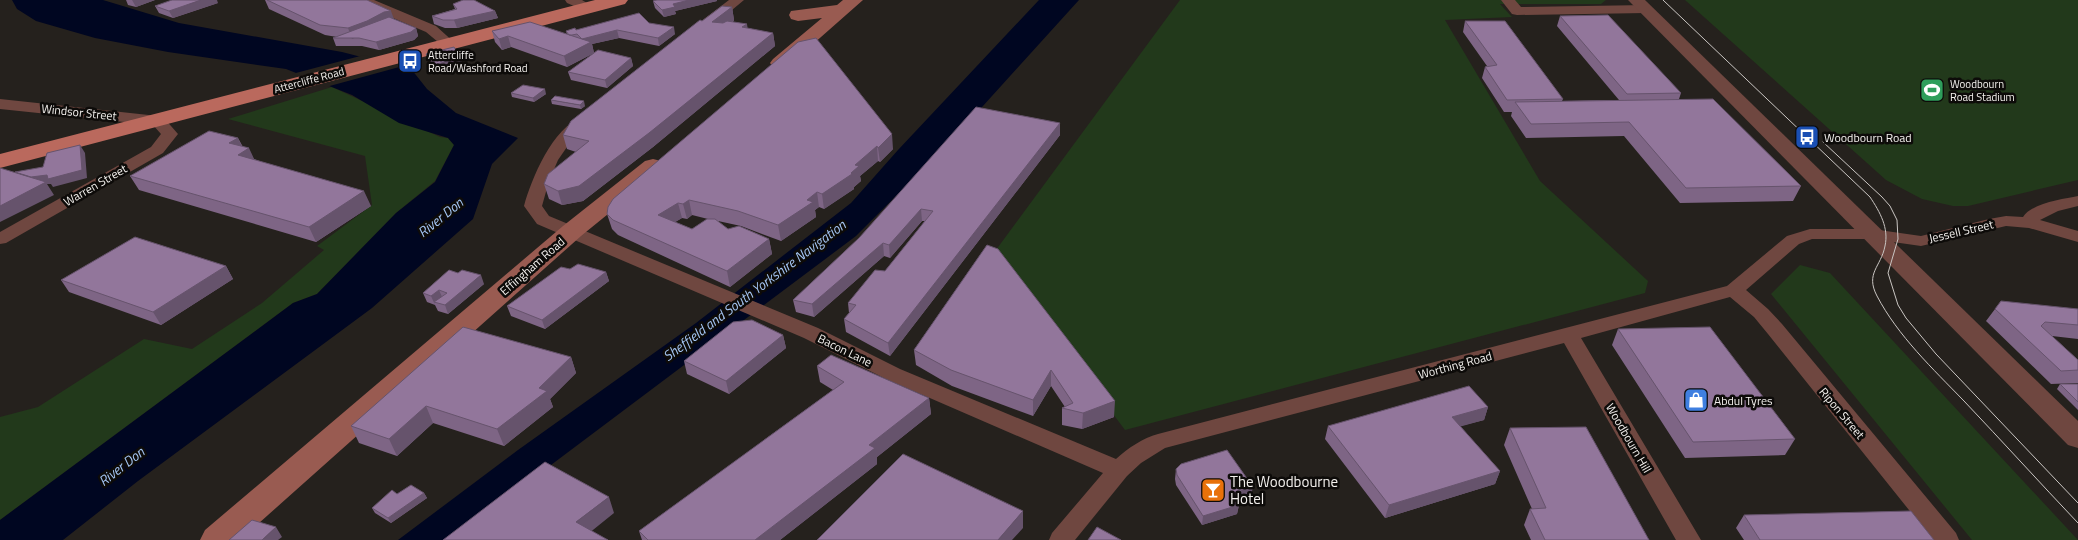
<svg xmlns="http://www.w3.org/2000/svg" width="2078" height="540" font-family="'Titillium Web',sans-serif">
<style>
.green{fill:#22391b}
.water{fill:#000621}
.pier{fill:#25211d}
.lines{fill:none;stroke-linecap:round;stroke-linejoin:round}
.minor{fill:#6f4740;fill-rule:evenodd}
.tertiary{fill:#6f4740;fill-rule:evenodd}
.secondary{fill:#995b51;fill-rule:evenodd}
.primary{fill:#ba695d;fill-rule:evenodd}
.tram{stroke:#cac6c3;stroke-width:1}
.wall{fill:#7e6585;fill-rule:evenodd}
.shaded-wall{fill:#66536c}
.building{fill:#92769b;stroke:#66536c}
.labels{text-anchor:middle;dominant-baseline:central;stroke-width:5;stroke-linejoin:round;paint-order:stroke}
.far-poi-label{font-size:11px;fill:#f3f0ed;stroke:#0d0b09;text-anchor:start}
.far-street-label{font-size:11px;fill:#f3f0ed;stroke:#0d0b09}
.street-label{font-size:12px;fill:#f3f0ed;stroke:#0d0b09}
.poi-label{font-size:12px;fill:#f3f0ed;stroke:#0d0b09;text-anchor:start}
.water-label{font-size:14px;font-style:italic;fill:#a5c6f4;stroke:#0d0b09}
.near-poi-label{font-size:15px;fill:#f3f0ed;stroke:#0d0b09;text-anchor:start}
</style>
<rect width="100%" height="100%" fill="#25211d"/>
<!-- green -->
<path class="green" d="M1180 0H1606L1601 4H1500L1512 17 1445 20 1540 181 1648 281 1645 293 1125 430 993 254Z
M1685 0H2078V180L1968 206H1953L1922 199 1886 180Z
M332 87 440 137 448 138 454 145 435 181 396 213 317 294 293 303 0 520V417L38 407 144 339 192 349 262 303 324 250 317 246 372 205 365 156 228 119Z
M1800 265 1830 273 2078 540H1972L1771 294Z"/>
<!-- water -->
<path class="water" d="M12 0H103L179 23 342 52 412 70 427 89 456 113 518 138 492 164 473 219 372 308 138 481 63 540H0V520L293 303 317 294 396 213 435 182 454 145 448 138 399 123 352 95 286 69 168 52 95 38 36 21 17 9Z
M1039 0H1079L954 138 856 236 451 540H398L518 450 696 323 851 203 898 150Z"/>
<!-- pier -->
<path class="pier" d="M364 55 403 66 326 87 292 74Z"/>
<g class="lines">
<!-- minor -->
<path class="minor" d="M356 0H374L436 26 456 44 449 48 444 47 426 32 358 3Z
M565 0H582L595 8 588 12 567 3Z
M729 0H744L714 25H704L702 22 704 19Z
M1501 0H1515L1521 7 1646 5 1653 9 1646 13 1517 15 1512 14Z
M0 99 158 116 164 118 178 134 163 153 6 243 0 244V232L151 147 161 134 153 125 0 109Z
M582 118 588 120 590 123 569 144 558 160 549 181 542 206 549 216 818 328 900 369 1116 459C1128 448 1143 438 1158 434L1727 286 1787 236 1810 229H1872L1921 236 1989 219 2006 216 2023 217C2032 203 2063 199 2078 196V206L2058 211 2040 220 2078 231V242L2029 228 2006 226 1921 246 1872 239H1812L1799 244 1746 290 1768 309 1782 324 1956 533 1959 540H1933L1768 334 1754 317 1730 297 1581 338 1701 540H1676L1564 343 1165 448 1141 463 1127 476 1075 540H1049L1052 533 1103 473 886 379 804 338 537 224 524 206C531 180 553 126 582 118Z"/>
<!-- tertiary -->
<path class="tertiary" d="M1628 0H1645L2078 421V448L2068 445Z"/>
<!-- secondary -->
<path class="secondary" d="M843 0H863L787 67 780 69 773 67 770 63 773 59 822 18 798 21 791 19 789 15 791 11 837 5Z
M653 159 661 161 665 166 661 171 581 236 240 540H200L205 530 563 226 645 161Z"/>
<!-- primary -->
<path class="primary" d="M595 0H628L625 4 0 168V154Z"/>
<!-- tram -->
<path class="tram" d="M1663 0 1870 197C1880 212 1889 228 1885 246 1881 267 1865 273 1877 296 1898 336 1933 369 1964 401 2002 441 2040 483 2078 523
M1823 142 1882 197 1890 206 1897 220 1898 239 1888 273 1898 305 1906 318 1936 354 2078 503"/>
</g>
<!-- wall -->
<path class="wall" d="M126 0H155L136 7 128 5Z
M265 0H367L394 20 416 28 418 36 414 40 379 50 362 46H336L333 38 337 37 325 35 269 9Z
M657 0H717V1L675 11 676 14 664 17 655 8 653 1Z
M218 3 173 18 159 13 155 6Z
M453 4 495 11 498 18 457 28H445L434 24 432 16 455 9Z
M732 7 734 20 733 22 747 24V28L773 33 775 46 653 147 583 201 562 205 549 199 544 184 576 152 567 149 563 135Z
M1560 16 1681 93 1679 99 1801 186 1793 201 1680 203 1624 136 1526 138 1511 116 1512 112H1504L1482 78 1485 67 1487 66 1463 32 1465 21 1563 99 1562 101 1619 100 1557 26Z
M649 23 675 34 659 46 619 38 592 44 594 53 567 67 511 47 502 50 495 42 492 31 567 34 566 31Z
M798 42 893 149 880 162 878 161 860 176 861 181 854 187V189L824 209 819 207 815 210 816 217 781 241 741 226 718 221 728 229 769 239 772 254 730 287 618 235 612 229 607 214ZM692 215 708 219 692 229 675 222 682 218 687 219Z
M631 58 633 66 607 88 571 80 568 72Z
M511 93 546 94 534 102 512 97Z
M551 100 585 106 581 109 552 104Z
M1060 123V135L890 356 846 332 844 319 849 313 848 303 885 271 925 221H922L890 258 884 256 814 317 796 312 793 300 859 238Z
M238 138 243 147 254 159 371 206 316 242 139 190 130 176Z
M987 245 1114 417 1082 429 1062 425V408L1065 407 1051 386 1033 416 952 386 916 365 914 350Z
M226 266 233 279 161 325 69 292 61 280Z
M570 269 606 272 609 281 545 329 511 316 507 306Z
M449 270 484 284 448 314 438 311 435 305 427 302 423 293Z
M1995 309H2078V339L2052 336 2078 360V383L2051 384 1986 321Z
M1618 329 1795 439 1785 455 1685 458 1612 345Z
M783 335 786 348 729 394 687 374 684 361Z
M571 357 576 373 550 399 553 407 504 446 433 423 397 456 359 443 351 426Z
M817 366 929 398 931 414 877 457V464L780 540H642L639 531 833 390 820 382Z
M2060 384H2078V410L2057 389Z
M1488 407 1484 420 1460 426 1500 471 1495 484 1385 518 1325 439 1328 426Z
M1510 428 1649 540H1531L1524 525 1530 509H1532L1504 445Z
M1176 469 1251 496 1236 501 1239 505 1237 514 1202 525 1176 485 1175 479Z
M424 493 427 498 391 523 375 513 372 508 397 494Z
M1744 515 1934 540H1744L1736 528Z"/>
<!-- shaded-wall -->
<path class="shaded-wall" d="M132 0H155L136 7Z
M201 0H217L218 3 173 18 169 11Z
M689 0H717V1L675 11 676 14 664 17 662 10 673 4Z
M732 7 734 20 715 35 712 22Z
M391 11 395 22 352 39 348 28 384 12Z
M495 11 498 18 457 28 454 20Z
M747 24 749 37 742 27Z
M674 27 675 34 659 46 658 38Z
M416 28 418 36 414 40 379 50 376 42Z
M617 30 619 38 592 44 594 53 567 67 564 56 582 39Z
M773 33 775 46 653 147 583 201 562 205 558 191Z
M508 36 511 47 502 50 499 39Z
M461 58 462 62 434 69 433 65Z
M631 58 633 66 607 88 605 80Z
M545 89 546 94 534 102 533 98Z
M584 101 585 106 581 109 580 105Z
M1060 123V135L890 356 888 343Z
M892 134 893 149 880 162 878 148Z
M238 138 244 151 249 148 256 163 245 169 229 143Z
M80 145 85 153 87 178 53 187 51 184H47L54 195 0 222V206L25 178Z
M877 146 878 161 860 176 861 181 854 187V189L824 209 822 194 851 173 855 165Z
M364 191 371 206 316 242 309 227Z
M817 192 819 207 815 210 816 217 781 241 778 225 807 200Z
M689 200 692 215 687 219 683 204Z
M678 203 682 218 662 230 658 215Z
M921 209 922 221 890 258 889 245Z
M769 239 772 254 730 287 727 271Z
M883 243 884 256 814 317 812 304Z
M226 266 233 279 161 325 153 312Z
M606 272 609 281 545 329 542 320Z
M481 275 484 284 448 314 445 305Z
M439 290 443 299 434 302 435 305 431 296Z
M783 335 786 348 729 394 726 381Z
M571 357 576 373 550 399 553 407 504 446 497 429Z
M1051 370V386L1033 416V400Z
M929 398 931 414 877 457V464L780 540H755L869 445Z
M1115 401 1114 417 1082 429 1083 413Z
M426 406 433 423 397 456 389 439Z
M1488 407 1484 420 1448 430 1452 417Z
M1500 471 1495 484 1385 518 1389 505Z
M1253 487 1251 496 1230 503 1231 494Z
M424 493 427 498 391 523 388 518Z
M609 497 614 513 583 538 576 522Z
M1239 505 1237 514 1202 525 1203 516Z
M1023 511V528L1012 540H998Z
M276 527 282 537 278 540H262Z"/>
<!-- building -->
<path class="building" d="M172 0H201L169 11 155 6Z
M267 0H367L391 11 384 12 367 21 348 28 320 25Z
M463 0H474L495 11 454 20H443L432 16 457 9 453 4Z
M657 0H689L673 4 675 7 662 10 653 1Z
M722 6 732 7 712 22 723 23 727 21 747 24 742 27 773 33 649 133 579 186 558 191 544 184 548 174 589 141 563 135 571 121 700 20 702 21Z
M639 13 649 23 674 27 658 38 617 30 582 39 577 34 572 35H569L566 31 575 28 576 30Z
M1608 15 1681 93 1627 94 1560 16Z
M389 17 416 28 411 32 376 42 359 38H333Z
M1465 21H1505L1563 99 1507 100 1485 67 1497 65Z
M530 22 591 42 564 56 508 36 499 39 492 31Z
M816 38 892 134 878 148 877 146 855 165 859 166 851 173 852 174 822 194 817 192 807 200 813 202 778 225 738 211 689 200 683 204 678 203 658 215 692 229 707 219H715L728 229 739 226 769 239 727 271 613 220 607 214 608 207 613 199 798 42Z
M454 47 461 58 433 65 426 54Z
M598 50 631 58 605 80 568 72Z
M523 85 545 89 533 98 511 93Z
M555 96 584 101 580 105 551 100Z
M1713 99 1801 186 1686 188 1629 122 1531 124 1515 102Z
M976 107 1060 123 888 343 844 319 856 305 848 303 875 270 885 271 933 211 921 209 889 245 883 243 812 304 793 300 859 238Z
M209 131 238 138 229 143 249 148 238 155 364 191 309 227 130 176Z
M80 145 82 170 48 179 47 175 31 177 15 172 43 167 47 153Z
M0 168 46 182 0 206Z
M135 237 226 266 153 312 61 280Z
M987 245 998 249 1115 401 1083 413 1062 408 1073 403 1051 370 1033 400 951 370 914 350Z
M578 264 606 272 542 320 507 306 561 267 570 269Z
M449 270 458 273 462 270 481 275 445 305 434 302 447 293 439 290 431 296 423 293Z
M2001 301 2078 309V325L2045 322 2041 326 2078 360V370L2061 371 1995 309Z
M752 320 783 335 726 381 684 361 733 322Z
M463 327 571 357 539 388 547 391 497 429 426 406 389 439 351 426Z
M1710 327 1795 439 1693 442 1618 329Z
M831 355 929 398 869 445 875 448 755 540H648L639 531 844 382 817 366Z
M2060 384H2078V402Z
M1469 386 1488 407 1452 417 1500 471 1389 505 1328 426Z
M1586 427 1649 540H1545L1530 509 1546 508 1510 428Z
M1227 450 1253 487 1231 494 1239 505 1203 516 1177 475 1176 469 1181 464Z
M903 454 1023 511 998 540H817Z
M545 462 609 497 576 522 608 540H443Z
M411 485 424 493 388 518 372 508 392 490 397 494Z
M1911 511 1934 540H1760L1744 515Z
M252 520 276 527 262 540H229Z
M1097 527 1121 540H1088Z"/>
<!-- icons -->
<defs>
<g id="bus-square" transform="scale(1.25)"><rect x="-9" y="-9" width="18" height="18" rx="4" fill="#1a4fb4" stroke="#0d0b09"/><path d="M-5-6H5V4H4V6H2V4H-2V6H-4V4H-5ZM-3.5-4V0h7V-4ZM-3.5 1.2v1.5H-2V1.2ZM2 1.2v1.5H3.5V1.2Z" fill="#fff"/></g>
<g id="stadium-square" transform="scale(1.25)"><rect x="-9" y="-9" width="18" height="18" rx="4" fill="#2e9e5b" stroke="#0d0b09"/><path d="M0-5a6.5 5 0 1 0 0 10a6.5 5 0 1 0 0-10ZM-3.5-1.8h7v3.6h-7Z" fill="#fff"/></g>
<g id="shop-square" transform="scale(1.25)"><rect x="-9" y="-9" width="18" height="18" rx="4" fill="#3f7fe0" stroke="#0d0b09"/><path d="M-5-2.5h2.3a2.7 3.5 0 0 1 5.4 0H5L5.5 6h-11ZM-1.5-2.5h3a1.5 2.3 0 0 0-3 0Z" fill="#fff"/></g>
<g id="bar-square" transform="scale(1.25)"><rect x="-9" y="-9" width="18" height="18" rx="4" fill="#e8710a" stroke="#0d0b09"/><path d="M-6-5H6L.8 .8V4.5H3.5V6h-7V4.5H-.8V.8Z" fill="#fff"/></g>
</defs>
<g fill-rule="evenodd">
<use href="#bus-square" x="410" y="61"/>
<use href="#stadium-square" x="1932" y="90"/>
<use href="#bus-square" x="1807" y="137"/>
<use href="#shop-square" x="1696" y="400"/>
<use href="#bar-square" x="1213" y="490"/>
</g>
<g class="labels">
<!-- far-poi labels -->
<g class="far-poi-label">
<text x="428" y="55">Attercliffe<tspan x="428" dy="13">Road/Washford Road</tspan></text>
<text x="1950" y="84">Woodbourn<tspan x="1950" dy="13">Road Stadium</tspan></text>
</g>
<!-- far-street labels -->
<g class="far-street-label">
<text transform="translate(309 80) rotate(-15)">Attercliffe Road</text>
</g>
<!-- street labels -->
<g class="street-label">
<text transform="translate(79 112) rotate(6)">Windsor Street</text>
<text transform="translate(95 185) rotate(-30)">Warren Street</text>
<text transform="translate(1961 231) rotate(-13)">Jessell Street</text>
<text transform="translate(532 266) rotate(-41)">Effingham Road</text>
<text transform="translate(845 350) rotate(26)">Bacon Lane</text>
<text transform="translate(1455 365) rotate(-15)">Worthing Road</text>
<text transform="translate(1842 413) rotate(50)">Ripon Street</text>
<text transform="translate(1629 438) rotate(60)">Woodbourn Hill</text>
</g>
<!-- poi labels -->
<g class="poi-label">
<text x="1824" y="137">Woodbourn Road</text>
<text x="1714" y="400">Abdul Tyres</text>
</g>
<!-- water labels -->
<g class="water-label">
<text transform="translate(440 217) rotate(-39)">River Don</text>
<text transform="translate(754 290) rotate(-37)">Sheffield and South Yorkshire Navigation</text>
<text transform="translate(121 466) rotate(-38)">River Don</text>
</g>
<!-- near-poi labels -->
<g class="near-poi-label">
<text x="1230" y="481">The Woodbourne<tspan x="1230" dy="17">Hotel</tspan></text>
</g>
</g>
</svg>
